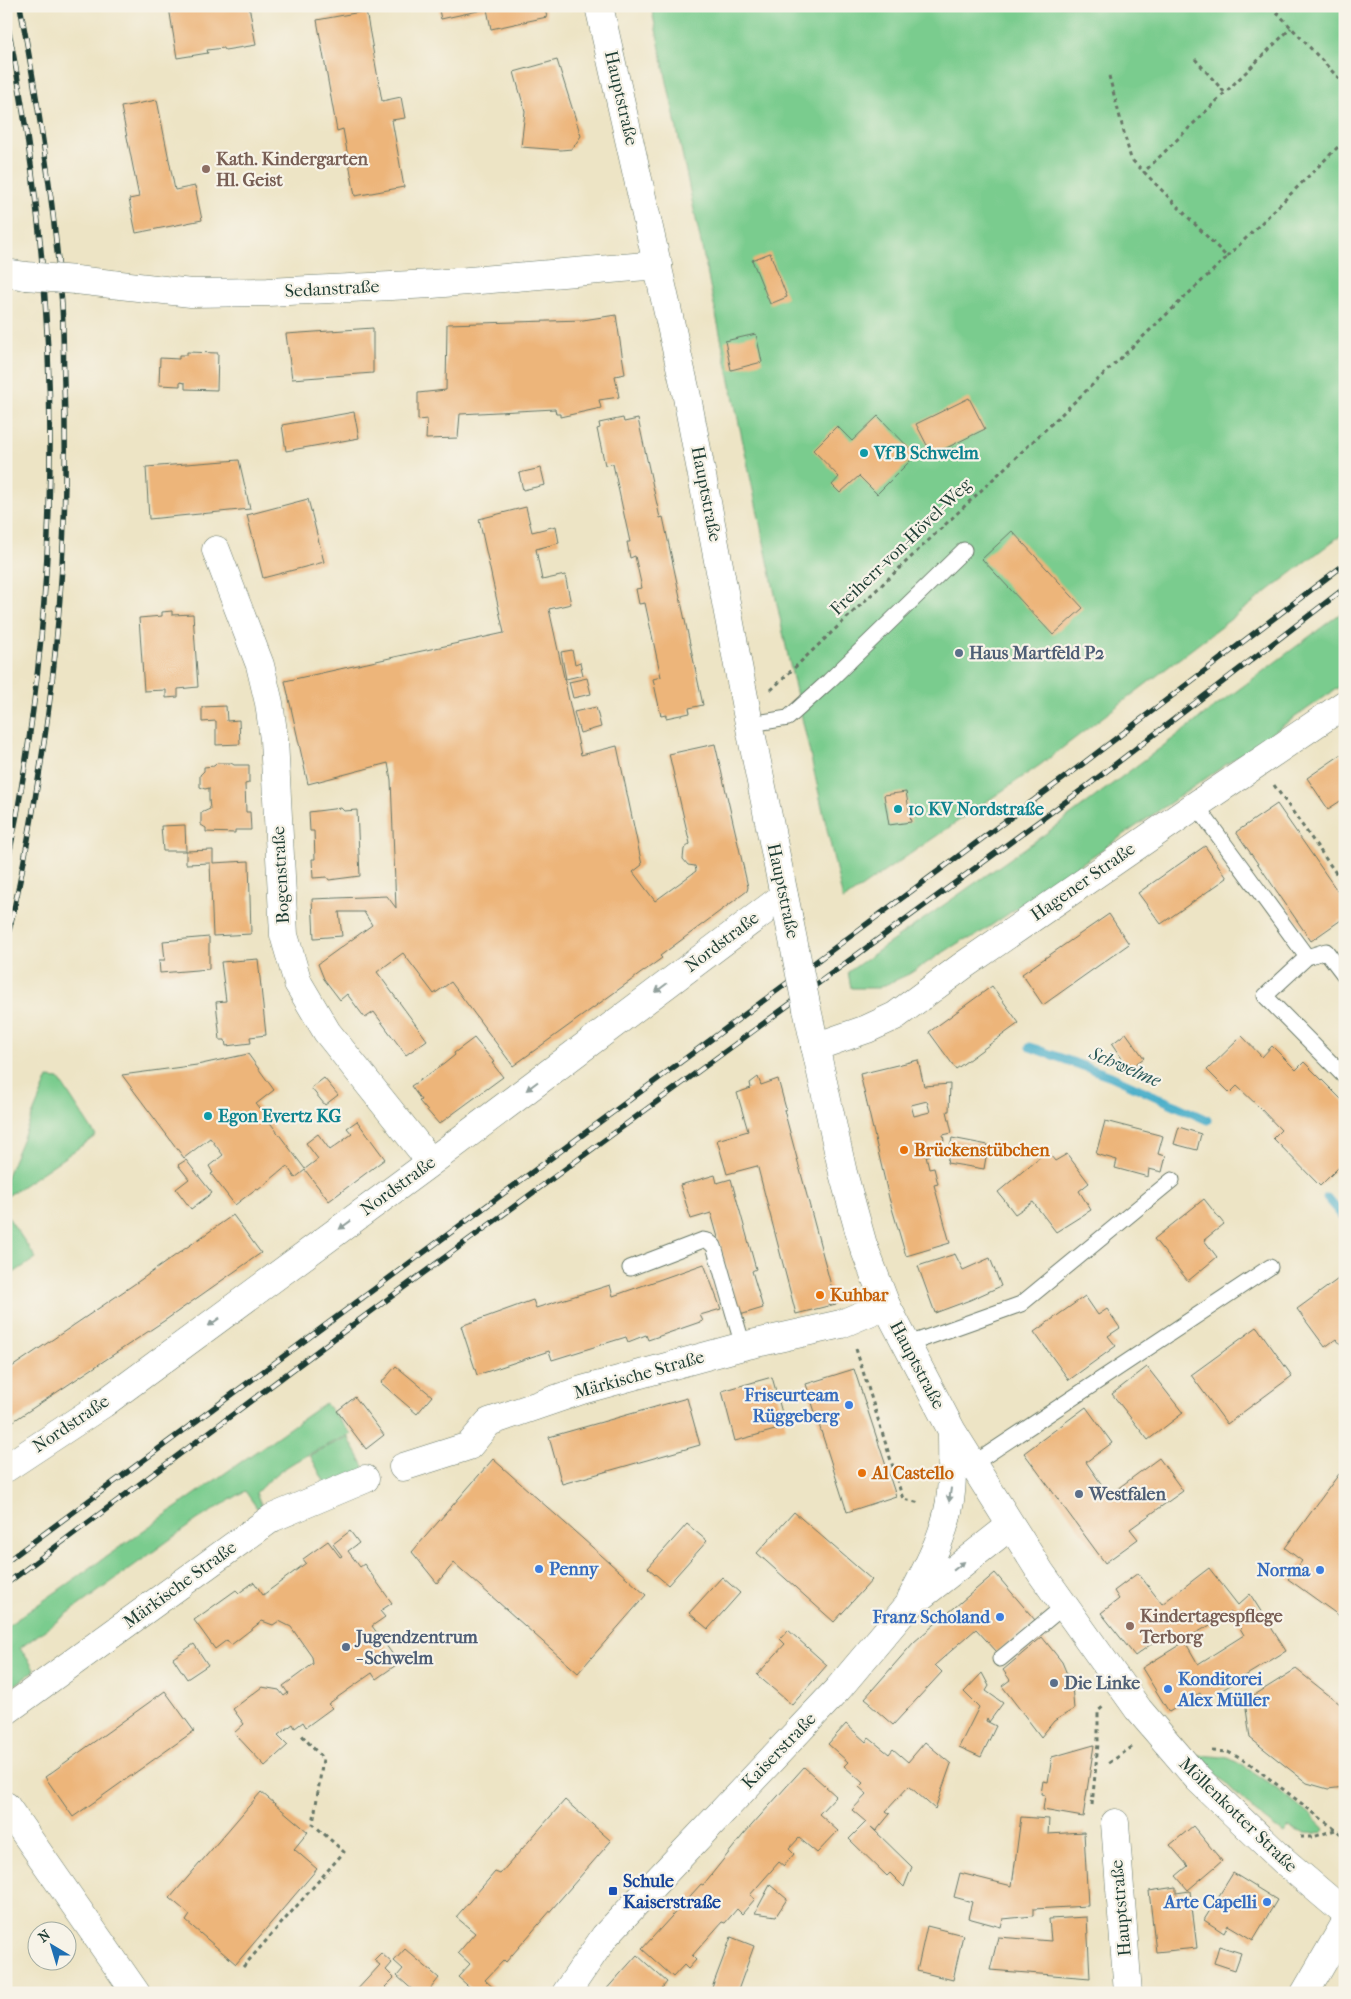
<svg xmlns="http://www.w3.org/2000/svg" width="1351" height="1999" font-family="'IM FELL French Canon',serif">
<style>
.green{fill:#7acc8e;stroke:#4c8461}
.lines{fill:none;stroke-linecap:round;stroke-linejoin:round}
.stream{stroke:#4aaec9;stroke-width:9}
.building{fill:#edb57a;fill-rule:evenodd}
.service-casing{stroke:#677767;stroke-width:17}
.minor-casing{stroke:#677767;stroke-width:29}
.secondary-casing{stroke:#677767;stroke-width:29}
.path{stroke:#677767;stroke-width:3;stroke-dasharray:4 4;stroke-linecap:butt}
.service{stroke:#fff;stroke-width:15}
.minor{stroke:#fff;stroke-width:28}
.secondary{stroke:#fff;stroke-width:28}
.rail-casing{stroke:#1f3d34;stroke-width:5.5}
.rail{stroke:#f7f3e8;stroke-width:4;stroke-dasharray:11;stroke-linecap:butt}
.minor-bridge-casing{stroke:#677767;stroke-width:29;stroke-linecap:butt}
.secondary-bridge-casing{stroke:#677767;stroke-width:29;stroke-linecap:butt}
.minor-bridge{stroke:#fff;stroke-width:28}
.secondary-bridge{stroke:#fff;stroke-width:28}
.oneway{fill:#8f9e9a}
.education-dot{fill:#8d6e63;stroke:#f7f3e8;stroke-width:2}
.culture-dot{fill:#0f9aa8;stroke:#f7f3e8;stroke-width:2}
.service-dot{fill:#5c6f8a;stroke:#f7f3e8;stroke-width:2}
.food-dot{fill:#e8710a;stroke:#f7f3e8;stroke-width:2}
.shop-dot{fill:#3f7fe0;stroke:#f7f3e8;stroke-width:2}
.transit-dot{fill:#1a4fb4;stroke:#f7f3e8;stroke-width:2}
.labels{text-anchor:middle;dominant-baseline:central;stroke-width:4.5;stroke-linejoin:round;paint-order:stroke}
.street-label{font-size:18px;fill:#1f3d34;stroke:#f7f3e8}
.education-label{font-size:18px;font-weight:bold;fill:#785e54;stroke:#f7f3e8;text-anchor:start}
.culture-label{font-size:18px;font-weight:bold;fill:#0d838f;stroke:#f7f3e8;text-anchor:start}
.service-label{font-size:18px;font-weight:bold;fill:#4e5e75;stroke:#f7f3e8;text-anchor:start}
.food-label{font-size:18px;font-weight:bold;fill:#c56008;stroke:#f7f3e8;text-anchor:start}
.shop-label{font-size:18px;font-weight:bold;fill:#366cbe;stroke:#f7f3e8;text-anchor:end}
.transit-label{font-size:18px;font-weight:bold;fill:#164399;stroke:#f7f3e8;text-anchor:start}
.water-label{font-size:19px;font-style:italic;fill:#2a5959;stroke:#f7f3e8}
</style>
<rect width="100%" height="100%" fill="#f7f3e8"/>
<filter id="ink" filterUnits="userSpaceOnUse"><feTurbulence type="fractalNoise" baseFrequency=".02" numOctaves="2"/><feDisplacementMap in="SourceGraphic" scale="10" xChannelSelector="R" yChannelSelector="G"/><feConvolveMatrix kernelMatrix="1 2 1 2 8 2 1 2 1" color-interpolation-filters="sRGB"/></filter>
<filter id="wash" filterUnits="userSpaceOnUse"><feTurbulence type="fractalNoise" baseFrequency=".0096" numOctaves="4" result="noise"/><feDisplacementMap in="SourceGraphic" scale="20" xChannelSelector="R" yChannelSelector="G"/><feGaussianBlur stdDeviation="1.12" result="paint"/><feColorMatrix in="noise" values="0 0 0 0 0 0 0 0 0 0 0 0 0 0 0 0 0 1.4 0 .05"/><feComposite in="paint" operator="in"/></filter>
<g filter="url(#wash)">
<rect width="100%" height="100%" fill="#ede4c5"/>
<!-- green -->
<path class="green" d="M651 6H1345V532L1040 765 843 900 788 656Z
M1345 610V683L973 938 963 940 909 974 878 988H851L848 972 1048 832Z
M48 1078 59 1079 96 1136 6 1197V1178Z
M6 1214 36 1258 6 1278Z
M325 1403 351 1434C314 1452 285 1462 256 1493L262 1506 257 1508 245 1491 197 1520 20 1648 35 1670 6 1692V1627Z
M348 1437 371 1479 334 1500 310 1455Z
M1197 1755C1207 1756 1218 1756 1228 1758 1244 1763 1314 1815 1325 1829L1322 1832C1309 1835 1301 1833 1289 1827L1284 1834 1254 1811Z"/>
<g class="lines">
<!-- stream -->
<path class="stream" d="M1030 1047 1111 1076 1207 1120
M1327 1198 1345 1219"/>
</g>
<g id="blocks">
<!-- building -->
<path class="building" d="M249 6 256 45 225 50 224 48 207 50 208 53 177 58 169 7Z
M438 6H544L547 17 491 29 487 9 441 19Z
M366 11 382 101 401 97 405 118 392 120 404 187 355 196 343 129 337 131 317 20Z
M557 60 581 136 572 149 561 150 521 147 525 111 514 72Z
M157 100 175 190 195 186 202 220 136 233 129 199 139 197 121 107Z
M770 253 787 297 770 304 752 260Z
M616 315 625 374 615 376 619 397 599 400 601 408 560 417V414H556L555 409 460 414 458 438 426 439 427 419 418 420V393L446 390 447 324 583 320Z
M373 328V373L292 379 286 334Z
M756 334 762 362 731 370 725 341Z
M187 352 218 353 217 390 185 389V383L180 382V386L159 385 160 358 179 359V355H187Z
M969 398 985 429 932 455 916 424Z
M354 412 359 438 286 451 282 425Z
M878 416 916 455 877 494 859 476 840 493 832 485 839 477 813 450 837 426 852 441Z
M623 418 624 422 638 419 660 518 663 517 703 705 689 708 690 713 666 718V715L661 716 653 679 661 677 645 603 639 604 636 589 642 588 635 556 630 558 627 542H630L613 464 605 465 597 429 600 428 599 423Z
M239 460 250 509 149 519 146 467Z
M541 468 545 485 523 490 519 473Z
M308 499 324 562 263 578 247 515Z
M526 507 532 532 556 526 559 543 536 549 542 580 565 575 571 604 549 609 581 755 617 746 642 865 633 872 655 901 696 871 695 866 688 865 683 859 684 849 690 844 669 754 715 744 748 887 747 891 660 956 662 958 513 1066 451 982 434 994 403 953 377 972 427 1040 406 1055 374 1012 365 1018 347 994 340 1000 324 979 318 964 372 925 364 912H339L342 936 314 938 312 899 387 896 396 908 391 780 388 763 308 784 285 681 504 633 479 519Z
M1012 531 1083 608 1053 635 982 559Z
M172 611V615L193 614 198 687 178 689V697L166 698V690L144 691 139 618 162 616V612Z
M572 650 575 664 580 662 583 675 566 679 561 652Z
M587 678 591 694 573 698 569 682Z
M226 706 227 721 239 720 240 744 216 745V721L202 722V707Z
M596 707 601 727 580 733 574 712Z
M1345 752V798L1328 809 1307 778Z
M217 763H231L234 765H249V783L245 784 246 812H250L251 830H235V833L206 832V828L201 825V813L210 809 209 799V788L205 789 200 787V775L204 771V767L214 766Z
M906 792 911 822 889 825 884 795Z
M1277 804 1345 902V926L1341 920 1311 941 1236 832Z
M341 808 344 811 357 810 360 876 329 880 327 877 313 878 312 859H315L314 831H310L309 812Z
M185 825 186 851 213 850V863L249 861 251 934 213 936 210 863 186 864V851H163L161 826Z
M1205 846 1227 878 1161 924 1138 893Z
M1109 914 1129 944 1043 1005 1022 974Z
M209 937V969L160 973 159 960H165L163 941Z
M258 959 266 1035 250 1037 251 1043 226 1046 225 1040H220L216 1002 226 1001 221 962Z
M992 986 1019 1023 956 1069 929 1032Z
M1126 1033 1144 1058 1129 1069 1112 1044Z
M1242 1036 1262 1057 1272 1046 1296 1070 1304 1062 1345 1103V1161L1320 1186 1273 1138 1281 1130 1259 1107 1237 1086 1230 1093 1207 1070Z
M474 1038 494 1062 492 1063 503 1077 439 1124 419 1101 421 1100 411 1086 444 1064 455 1055 454 1053Z
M248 1054 274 1090 256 1104 305 1169 318 1159 306 1143 318 1134 330 1150 352 1134 347 1128 357 1121 385 1159 329 1201 305 1170 295 1178 287 1166 258 1190 257 1188 235 1205 211 1174 213 1173 209 1166 223 1155 210 1138 184 1158 122 1075 197 1065Z
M918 1060 924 1086 950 1084 949 1111H947L952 1133 943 1135 944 1141 929 1145 931 1155 926 1156 929 1169 934 1168 938 1184 934 1185 950 1243 906 1256 889 1198 860 1074ZM927 1101 930 1112 914 1116 911 1105Z
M758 1077 761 1085 778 1079 786 1109 784 1110 836 1304 796 1314 758 1168 757 1166 727 1174 717 1140 748 1131 737 1093 751 1088 750 1083Z
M324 1078 338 1095 325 1105 311 1088Z
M1105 1121 1163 1136 1158 1154 1166 1156 1162 1172 1149 1169 1148 1177 1115 1168 1117 1160 1096 1154Z
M1179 1127 1201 1134 1197 1150 1174 1144Z
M952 1138 988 1145 984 1169 947 1163Z
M1047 1151 1055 1161 1067 1154 1089 1183 1079 1191 1091 1210 1056 1232 1033 1202 1015 1214 998 1192Z
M186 1160 212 1193 191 1209 176 1189 189 1179 178 1165Z
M715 1175 717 1183 731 1179 756 1269 752 1271 763 1308 740 1315 711 1213 691 1219 680 1185Z
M1204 1199 1224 1224 1204 1240 1217 1257 1188 1281 1154 1239Z
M233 1215 261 1253 167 1319 6 1426V1371L139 1281Z
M955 1254 963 1270 990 1258 1001 1286 970 1300 935 1313 918 1266Z
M704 1264 721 1309 700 1315 703 1321 648 1340 646 1335 628 1342 626 1337 552 1360 549 1351 477 1375 461 1326 533 1300 536 1308 610 1285 613 1296Z
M1345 1274V1346L1343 1347 1336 1339 1325 1347 1297 1309Z
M1085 1296 1098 1315 1107 1309 1120 1328 1108 1336 1116 1346 1069 1380 1034 1332Z
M1257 1327 1292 1376 1227 1424 1191 1375Z
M396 1366 432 1396 417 1414 381 1383Z
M1147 1367 1183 1413 1148 1440 1112 1394Z
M854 1369 896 1496 847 1512 806 1384Z
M772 1377 786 1427 735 1441 722 1391Z
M355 1397 384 1435 366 1449 337 1411Z
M687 1398 700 1445 562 1484 549 1437Z
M1086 1407 1112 1443 1086 1462 1109 1495 1159 1458 1183 1491 1130 1529 1138 1539 1105 1563 1024 1453Z
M493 1459 646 1595 578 1673 454 1563 437 1583 412 1552Z
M1339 1474 1345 1478V1620L1288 1579 1302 1561 1285 1548Z
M794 1512 872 1580 834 1622 757 1553Z
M687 1524 707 1541 668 1585 648 1568Z
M350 1531 359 1543 348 1551 360 1567 364 1564 392 1603 380 1611 385 1617 372 1626 399 1663 376 1679 372 1673 328 1704 332 1708 306 1727 303 1722 295 1728 293 1724 278 1735 288 1745 265 1766 234 1733 244 1724 233 1709 262 1687 279 1690 284 1696 288 1693 283 1686 313 1664 312 1657 291 1627 279 1621 273 1625 262 1621 231 1645 227 1640 215 1649 194 1620 236 1590 239 1593 254 1582 263 1595 306 1563 303 1559 328 1541 340 1557 342 1556 333 1544Z
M1209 1568 1238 1605 1250 1594 1286 1651 1204 1701 1200 1693 1169 1712 1142 1668 1181 1644 1180 1643 1170 1630 1135 1656 1101 1613 1119 1599 1114 1591 1138 1573 1162 1604ZM1230 1611 1244 1635 1198 1664 1184 1640 1224 1617Z
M995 1573 1035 1620 997 1652 976 1629 935 1665 942 1672 893 1725 869 1704 870 1702 865 1698 914 1642Z
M722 1577 740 1593 708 1629 689 1613Z
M788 1630 827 1665 792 1705 757 1675 785 1644 780 1639Z
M1042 1637 1062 1662 1072 1686 1074 1709 1054 1721 1041 1737 1002 1686 1010 1680 1003 1670Z
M194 1644 208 1665 187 1679 173 1658Z
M1296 1669 1340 1704 1345 1698 1344 1787 1328 1789 1307 1783 1250 1738 1245 1701Z
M982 1673 989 1686 986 1691 1003 1703 989 1722 987 1718 986 1721 996 1726 981 1757 959 1747 979 1707 964 1692Z
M165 1691 194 1731 73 1817 45 1777Z
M846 1724 866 1742 869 1738 889 1754 893 1749 908 1762 925 1742 951 1764 935 1809 909 1786 886 1811 890 1814 876 1831 871 1827 912 1867 904 1887 890 1873 887 1876 849 1839 866 1822 852 1810 867 1794 859 1787 863 1783 844 1766 848 1762 828 1744Z
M1094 1745 1083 1817 1043 1810 1045 1795 1041 1794 1043 1781 1048 1782 1052 1757Z
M804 1767 836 1796 819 1814 838 1831 817 1853 799 1838 789 1849 794 1854 784 1866 779 1862 750 1895 755 1899 742 1914 737 1909 725 1923 722 1922 692 1956 696 1960 688 1969 684 1965 673 1977 642 1949 701 1884 703 1885 743 1835Z
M261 1792 308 1832 294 1849 317 1869 236 1964 186 1921 190 1915 170 1898Z
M565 1800 611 1841 506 1962 504 1960 485 1980 499 1993H474L475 1992 458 1977 470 1964 458 1953 475 1933 456 1917 495 1872 500 1874Z
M1021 1817 1049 1819 1048 1834 1084 1832 1088 1906 1033 1909V1916L1003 1919 1001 1927 968 1918 972 1902 954 1897 960 1873 1012 1886Z
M1193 1826 1222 1861 1188 1890 1176 1876 1188 1866 1170 1845Z
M1233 1873 1277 1900 1253 1940 1228 1925 1224 1933 1204 1920Z
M770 1885 787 1899 776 1916 755 1913Z
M1176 1887V1893L1190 1891 1197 1948 1156 1952 1149 1891Z
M1087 1917 1090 1978 990 1970 998 1937 1051 1941 1049 1919Z
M927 1926 963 1935 953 1980 917 1971Z
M731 1937 754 1946 737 1993H710Z
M1219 1946 1241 1953 1235 1970 1214 1963Z
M405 1949 439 1978 427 1993H416L397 1976 403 1969 394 1961Z
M381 1953 392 1963 386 1970 394 1978 385 1987 391 1993H354L380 1965 374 1960Z
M637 1955 667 1982 658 1993H603Z"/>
</g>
</g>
<g filter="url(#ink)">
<use href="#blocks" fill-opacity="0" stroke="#677767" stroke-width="1"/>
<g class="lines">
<!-- service casing -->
<g class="service-casing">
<path id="service" d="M750 724 788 718 829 681 964 550
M1196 805 1307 957
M1345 976 1326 951 1307 957 1265 996 1345 1077
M630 1268 703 1240 708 1241 714 1246 743 1346
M906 1345 1021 1304 1172 1180
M973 1464 1270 1267
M1000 1659 1064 1606"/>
</g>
<!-- minor casing -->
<g class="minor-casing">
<path id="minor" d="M6 273 26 276
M76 280 191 293 268 292 432 284 658 265
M216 550 260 665 269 703 274 739 284 935 298 983 327 1032 431 1162
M815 1047 867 1029 895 1016 964 965 1196 805 1345 704
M403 1467 469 1446 489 1422 582 1390 743 1346 841 1324 886 1305
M6 1468 103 1404 431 1162 784 896
M6 1711 272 1518 365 1479
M6 1806 136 1993
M1115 1823 1128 1993
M1305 1993 1345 1924"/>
</g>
<!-- secondary casing -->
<g class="secondary-casing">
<path id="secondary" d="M599 6 687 397 747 713 788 915
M807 1009 843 1173 863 1245 886 1305 952 1431 1041 1573 1138 1709 1198 1779 1284 1861 1345 1913
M911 1599C928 1566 948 1530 951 1492 953 1472 952 1451 952 1431
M566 1993 605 1936 838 1689 907 1607 1010 1526"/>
</g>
<!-- path -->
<path class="path" d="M1271 6 1345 85
M1195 59 1225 93
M1109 76 1131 159 1144 172
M1227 257 1345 140
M771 690 1227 257 1144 172 1291 28
M1274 785 1345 886
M856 1349 903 1499 920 1503
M1212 1751 1228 1752 1249 1763 1345 1837
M1109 1763 1132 1747
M1092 1805 1098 1744V1711L1103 1707
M1300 1837H1313L1335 1830
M243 1967 344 1852 313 1824 323 1759 300 1733"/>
<!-- service -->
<use href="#service" class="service"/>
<!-- minor -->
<use href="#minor" class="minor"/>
<!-- secondary -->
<use href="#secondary" class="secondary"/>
<!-- rail casing -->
<g class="rail-casing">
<path id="rail" d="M6 18C15 58 21 97 27 137 64 380 56 630 6 871
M6 943C18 895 27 847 35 799 59 661 69 523 64 383 63 353 64 322 61 293 53 196 38 101 20 6
M6 1562 1076 769 1345 564
M6 1584 343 1332 1087 786 1345 588"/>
</g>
<!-- rail -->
<use href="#rail" class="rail"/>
<!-- minor-bridge casing -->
<g class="minor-bridge-casing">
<path id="minor-bridge" d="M26 276 76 280"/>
</g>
<!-- secondary-bridge casing -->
<g class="secondary-bridge-casing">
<path id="secondary-bridge" d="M788 915 807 1009"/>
</g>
<!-- minor-bridge -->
<use href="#minor-bridge" class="minor-bridge"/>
<!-- secondary-bridge -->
<use href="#secondary-bridge" class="secondary-bridge"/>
</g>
<!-- one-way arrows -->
<defs><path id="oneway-solid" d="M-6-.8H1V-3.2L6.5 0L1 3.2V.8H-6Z" transform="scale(1.25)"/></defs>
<g class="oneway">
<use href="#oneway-solid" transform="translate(661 988) rotate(143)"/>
<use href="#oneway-solid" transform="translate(532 1086) rotate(143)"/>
<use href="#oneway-solid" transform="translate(345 1225) rotate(144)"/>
<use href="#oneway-solid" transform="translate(214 1322) rotate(144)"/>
<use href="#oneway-solid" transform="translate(950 1495) rotate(98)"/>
<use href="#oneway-solid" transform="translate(959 1566) rotate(-38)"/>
</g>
</g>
<!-- markers -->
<g class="education-dot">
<circle cx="206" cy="169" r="5"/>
<circle cx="1130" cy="1626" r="5"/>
</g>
<g class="culture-dot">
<circle cx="864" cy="453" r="5"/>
<circle cx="898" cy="809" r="5"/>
<circle cx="208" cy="1116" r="5"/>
</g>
<g class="service-dot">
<circle cx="959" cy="653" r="5"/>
<circle cx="1079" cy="1494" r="5"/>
<circle cx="346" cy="1647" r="5"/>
<circle cx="1054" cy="1683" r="5"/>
</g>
<g class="food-dot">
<circle cx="904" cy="1150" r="5"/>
<circle cx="820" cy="1295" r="5"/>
<circle cx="862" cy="1473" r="5"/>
</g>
<g class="shop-dot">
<circle cx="849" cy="1405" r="5"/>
<circle cx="539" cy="1569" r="5"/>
<circle cx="1320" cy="1570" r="5"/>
<circle cx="1000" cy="1617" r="5"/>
<circle cx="1168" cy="1689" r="5"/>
<circle cx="1267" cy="1902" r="5"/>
</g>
<rect class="transit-dot" x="608" y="1886" width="10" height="10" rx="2.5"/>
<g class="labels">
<!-- street labels -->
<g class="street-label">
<text transform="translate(621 98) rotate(77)">Hauptstraße</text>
<text transform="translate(332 289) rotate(-3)">Sedanstraße</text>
<text transform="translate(706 494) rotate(79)">Hauptstraße</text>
<text transform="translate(901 547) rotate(-44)">Freiherr-von-Hövel-Weg</text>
<text transform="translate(281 875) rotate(-93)">Bogenstraße</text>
<text transform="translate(1083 882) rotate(-35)">Hagener Straße</text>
<text transform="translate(783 891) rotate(78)">Hauptstraße</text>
<text transform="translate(722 942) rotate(-37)">Nordstraße</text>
<text transform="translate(398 1186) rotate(-36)">Nordstraße</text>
<text transform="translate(917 1365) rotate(62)">Hauptstraße</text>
<text transform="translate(639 1375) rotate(-16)">Märkische Straße</text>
<text transform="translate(71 1424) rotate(-34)">Nordstraße</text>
<text transform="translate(180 1585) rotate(-36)">Märkische Straße</text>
<text transform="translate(779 1751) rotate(-46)">Kaiserstraße</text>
<text transform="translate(1238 1815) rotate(44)">Möllenkotter Straße</text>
<text transform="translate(1121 1908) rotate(-95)">Hauptstraße</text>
</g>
<!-- education labels -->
<g class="education-label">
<text x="216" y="159">Kath. Kindergarten<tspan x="216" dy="21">Hl. Geist</tspan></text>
<text x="1140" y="1616">Kindertagespflege<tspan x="1140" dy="21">Terborg</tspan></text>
</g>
<!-- culture labels -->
<g class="culture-label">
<text x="874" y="453">VfB Schwelm</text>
<text x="908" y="809">10 KV Nordstraße</text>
<text x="218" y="1116">Egon Evertz KG</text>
</g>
<!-- service labels -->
<g class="service-label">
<text x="969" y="653">Haus Martfeld P2</text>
<text x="1089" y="1494">Westfalen</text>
<text x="356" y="1637">Jugendzentrum<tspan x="356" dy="21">- Schwelm</tspan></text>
<text x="1064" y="1683">Die Linke</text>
</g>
<!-- food labels -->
<g class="food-label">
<text x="914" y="1150">Brückenstübchen</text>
<text x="830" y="1295">Kuhbar</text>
<text x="872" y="1473">Al Castello</text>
</g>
<!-- shop labels -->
<g class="shop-label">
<text x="839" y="1395">Friseurteam<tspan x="839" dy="21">Rüggeberg</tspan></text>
<text x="549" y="1569" text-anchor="start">Penny</text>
<text x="1310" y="1570">Norma</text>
<text x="990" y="1617">Franz Scholand</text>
<text x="1178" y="1679" text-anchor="start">Konditorei<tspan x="1178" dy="21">Alex Müller</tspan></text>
<text x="1257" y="1902">Arte Capelli</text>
</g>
<!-- transit labels -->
<g class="transit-label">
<text x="623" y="1881">Schule<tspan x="623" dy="21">Kaiserstraße</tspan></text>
</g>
<!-- water labels -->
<g class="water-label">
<text transform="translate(1125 1067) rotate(23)">Schwelme</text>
</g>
</g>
<!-- margin -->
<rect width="1351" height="1999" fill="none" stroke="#f7f3e8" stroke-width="25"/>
<!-- north arrow -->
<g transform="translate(52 1946) rotate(322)"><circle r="24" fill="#f7f3e8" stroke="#a1aaa0"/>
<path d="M0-4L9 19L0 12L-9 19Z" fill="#1f6fb2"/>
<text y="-8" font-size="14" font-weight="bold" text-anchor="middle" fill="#1f3d34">N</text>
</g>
</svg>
